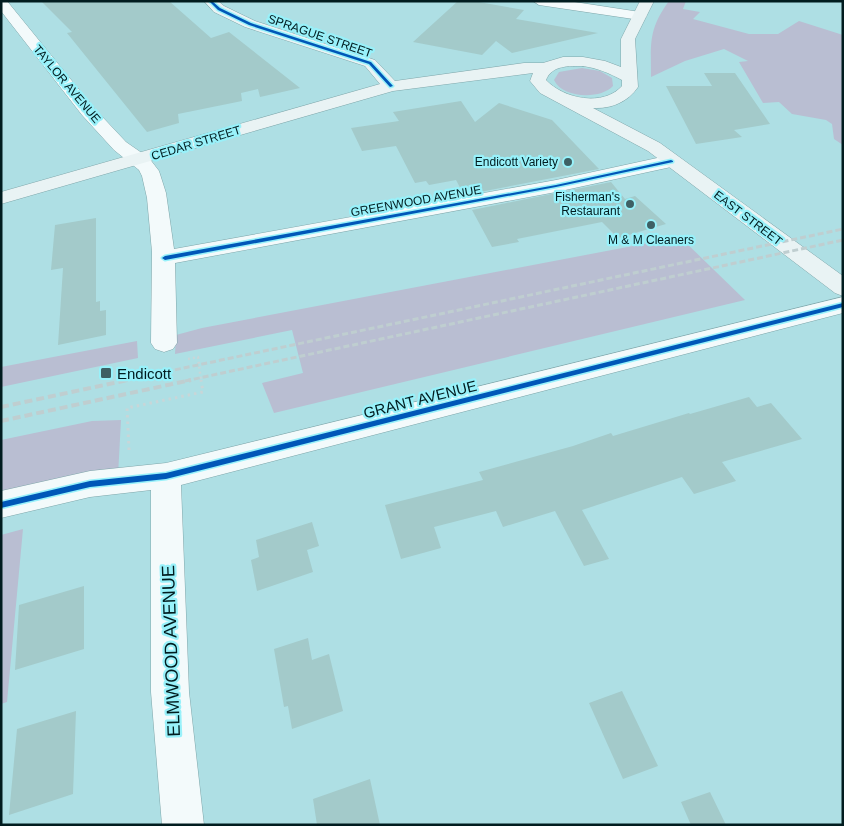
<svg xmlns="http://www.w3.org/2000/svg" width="844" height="826" font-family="Helvetica,sans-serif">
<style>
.green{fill:#b9bed2}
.building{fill:#a3caca}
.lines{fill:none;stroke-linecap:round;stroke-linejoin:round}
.street-casing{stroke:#7fa6aa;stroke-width:1}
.secondary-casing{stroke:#7fa6aa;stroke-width:1}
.path-far1{stroke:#c8d6d8;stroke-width:2.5;stroke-dasharray:2 3;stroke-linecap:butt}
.path{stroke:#c8d6d8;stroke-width:3;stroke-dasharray:2.5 4;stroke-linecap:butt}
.street{fill:#f3fafb;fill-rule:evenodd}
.secondary{fill:#e9f3f4;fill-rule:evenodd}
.rail-far1{stroke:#bfced0;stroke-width:3;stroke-dasharray:6 3;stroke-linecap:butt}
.rail{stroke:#bfced0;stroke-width:4;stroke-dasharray:8 4;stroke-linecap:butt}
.cycleway-casing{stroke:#98f1fa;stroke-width:3}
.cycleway{fill:#0057b8;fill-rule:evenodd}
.poi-dot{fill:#3e6064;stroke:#98f1fa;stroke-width:2}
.labels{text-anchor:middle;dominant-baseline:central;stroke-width:4.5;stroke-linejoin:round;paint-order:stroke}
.far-street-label{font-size:12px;fill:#011c1f;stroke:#98f1fa}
.far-poi-label{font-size:12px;fill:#011c1f;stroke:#98f1fa;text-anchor:end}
.poi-label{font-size:15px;fill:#011c1f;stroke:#98f1fa;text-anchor:start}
.street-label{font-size:15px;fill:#011c1f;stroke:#98f1fa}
.near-street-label{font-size:18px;fill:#011c1f;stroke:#98f1fa}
</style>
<rect width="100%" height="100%" fill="#aedfe4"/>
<!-- green -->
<path class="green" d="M669 1H686L683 9 700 12 693 19 749 34H778L799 21 843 35V145L834 139 832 124 826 120 792 114 779 102 763 103 739 62 748 61 724 49 685 61 651 77C651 43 648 30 669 1Z
M582 68 600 71 612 78 613 86C600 100 562 98 554 80L559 72Z
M680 237 745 300 274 413 262 383 303 373 292 330 175 354 176 335 202 328Z
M137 341 138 358 1 387V367Z
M121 420 118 476 1 494V440L92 421Z
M23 529 7 702 1 704V535Z"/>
<!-- building -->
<path class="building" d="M41 1H169L211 38 229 32 300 88 260 97 258 89 241 93 242 101 178 114 179 123 147 132 67 33 72 32Z
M458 1H473L524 10 516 19 598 33 512 53 496 41 482 55 413 42Z
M704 73H735L770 124 734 130 742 137 696 144 666 86H712Z
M461 101 475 122 499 103 552 120 599 169 464 195 456 180 429 185 426 181 415 183 396 146 362 151 351 128 399 121 393 112Z
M611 182 625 199 635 196 666 224 618 238 602 222 517 239 519 242 492 247 472 210Z
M96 218V302L100 301V311L106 310V335L58 345 63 268 51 270 55 225Z
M749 397 757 407 771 403 802 439 722 462 736 481 694 494 682 477 582 510 609 559 584 566 555 511 503 527 496 511 434 527 441 548 401 559 385 505 483 480 479 472 573 446 611 433 613 436 689 413 690 414Z
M312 522 319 546 307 550 313 572 257 591 251 560 259 557 256 540Z
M84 586V649L15 670 19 605Z
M308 638 312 660 329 654 343 711 292 729 288 706 284 707 274 649Z
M622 691 658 766 623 779 589 703Z
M76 711 73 794 9 815 17 729Z
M370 779 380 825H317L313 799Z
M710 792 726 825H691L681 802Z"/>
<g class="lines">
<!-- street casing -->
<g class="street-casing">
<path id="street" d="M1 1H7L94 108 126 142 149 158 159 171 166 193 174 249 556 180 671 155 678 157 680 161 678 165 671 167 556 192 175 263 177 343 173 349 164 352 155 349 151 343 152 252 147 198 142 176 139 170 114 150 82 115 1 11Z
M533 1H568L640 12 647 16 640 20 539 5Z
M843 297V313L181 485 189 692 204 825H162L151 692V490L90 497 1 518V491L90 471 166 463Z"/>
</g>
<!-- secondary casing -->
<g class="secondary-casing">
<path id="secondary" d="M204 1H218L224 6 255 21 375 60 395 81 524 63H543L563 57H583L605 61 621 67V39L640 1H654L635 39 638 87C628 102 611 109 593 108L660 143 843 276V296L835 293 648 151 540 93 530 81 533 73 393 91 1 204V192L380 84 365 66 245 27 214 12ZM583 66C597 68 609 73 622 80V86C603 107 564 99 546 80 552 65 569 66 583 66Z"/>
</g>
<!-- path-far1 -->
<path class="path-far1" d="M188 359 198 357 201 381"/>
<!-- path -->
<path class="path" d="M129 450 127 408 203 392 201 380"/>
<!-- street -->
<use href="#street" class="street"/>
<!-- secondary -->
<use href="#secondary" class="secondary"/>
<!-- rail-far1 -->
<path class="rail-far1" d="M122 381 843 229
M185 381 843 240"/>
<!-- rail -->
<path class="rail" d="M1 407 128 380
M1 421 191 380"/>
<!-- cycleway casing -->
<g class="cycleway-casing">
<path id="cycleway" d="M209 1H212L220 8 251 23 371 62 393 86 390 87 369 64 249 25 218 10Z
M671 160 673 161V162L556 187 165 260 162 258 165 256 556 185Z
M843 303V307L166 479 90 487 1 508V502L90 481 166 473Z"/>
</g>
<!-- cycleway -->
<use href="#cycleway" class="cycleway"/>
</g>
<!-- markers -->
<g class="poi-dot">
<circle cx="568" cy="162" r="5"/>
<circle cx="630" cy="204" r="5"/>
<circle cx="651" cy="225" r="5"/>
<rect x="100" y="367" width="12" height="12" rx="2.5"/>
</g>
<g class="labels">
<!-- far-street labels -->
<g class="far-street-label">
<text transform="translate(320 36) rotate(19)">SPRAGUE STREET</text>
<text transform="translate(67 84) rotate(50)">TAYLOR AVENUE</text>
<text transform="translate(196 143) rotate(-17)">CEDAR STREET</text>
<text transform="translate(416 201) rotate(-10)">GREENWOOD AVENUE</text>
<text transform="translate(748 218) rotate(37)">EAST STREET</text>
</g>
<!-- far-poi labels -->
<g class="far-poi-label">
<text x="558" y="162">Endicott Variety</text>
<text x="620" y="197">Fisherman's<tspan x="620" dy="14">Restaurant</tspan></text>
<text x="651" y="240" text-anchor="middle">M &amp; M Cleaners</text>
</g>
<!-- poi labels -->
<g class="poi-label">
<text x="117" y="373">Endicott</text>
</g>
<!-- street labels -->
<g class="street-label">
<text transform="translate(420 399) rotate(-14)">GRANT AVENUE</text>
</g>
<!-- near-street labels -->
<g class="near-street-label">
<text transform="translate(171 651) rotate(-92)">ELMWOOD AVENUE</text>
</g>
</g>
<!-- border -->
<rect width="844" height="826" fill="none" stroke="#011c1f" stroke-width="5"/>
</svg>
